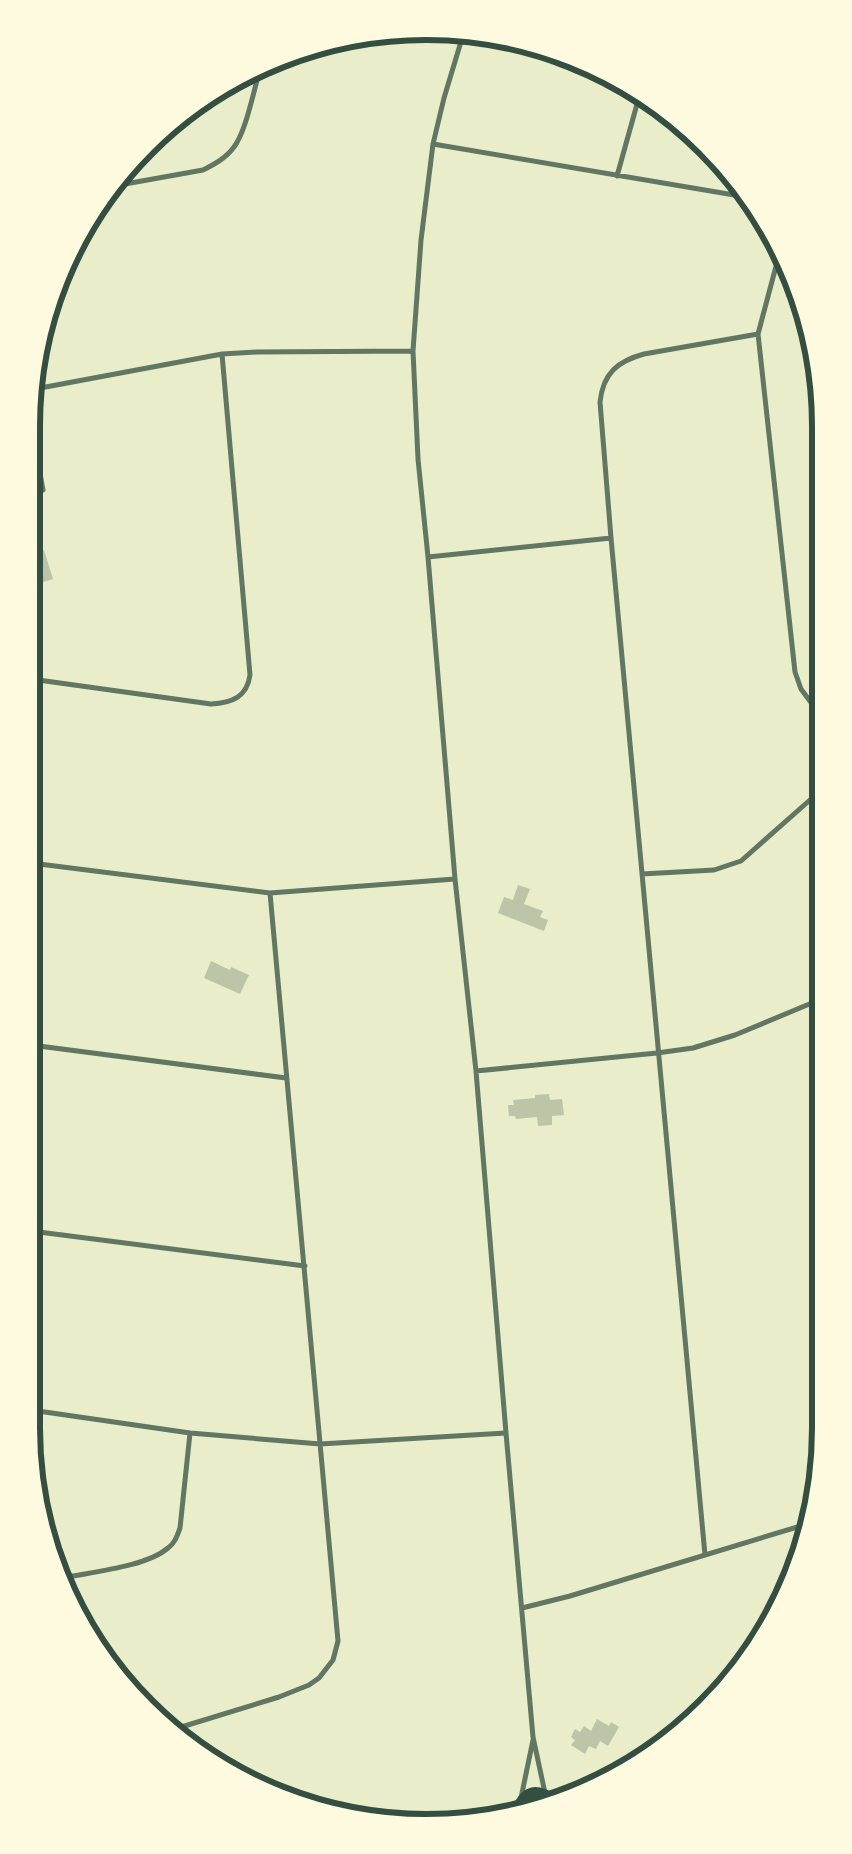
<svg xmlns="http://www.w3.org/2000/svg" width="852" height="1854" font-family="'Roboto Serif',serif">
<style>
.building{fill:#bcc5a7}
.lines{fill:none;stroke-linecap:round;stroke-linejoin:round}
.minor{stroke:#617663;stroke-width:5}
.secondary{stroke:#344e41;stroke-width:9}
.rim{fill:none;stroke:#344e41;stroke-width:6}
</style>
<rect width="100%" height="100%" fill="#e9edc9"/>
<!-- building -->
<path class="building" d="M44 550 53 579 37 584 31 563V553Z
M518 885 530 889 524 904 543 911 540 917 548 920 544 931 498 913 504 897 513 900Z
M211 961 230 970 231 967 249 975 240 994 204 978Z
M549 1094 550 1100 562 1099 564 1115 552 1116V1125L538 1126 537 1117 516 1119 515 1116H509L508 1105H514L513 1100 535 1098V1095Z
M597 1719 609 1726 611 1722 619 1727 608 1746 600 1741 596 1749 589 1746 585 1754 571 1745 575 1740 571 1737 575 1729 580 1732 584 1726 591 1731Z"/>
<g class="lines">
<!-- minor -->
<path class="minor" d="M463 35 444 98 433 144 421 240 413 351 418 459 428 557 455 879 476 1071 506 1433 533 1737 545 1793
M433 144 746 197
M617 176 639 97
M114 186 203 170C215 164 226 158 234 147 246 131 254 90 260 69
M779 255 758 334 795 672 801 689 818 712
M35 389 222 354 257 352 413 351
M31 424 43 490
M428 557 611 538
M31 679 211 704C232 703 247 697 250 675L222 354
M31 863 270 893 455 879
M642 874 714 870 741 861 819 792
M812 1004 819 1028
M31 1045 286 1078
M476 1071 657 1053 693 1048 735 1035 819 1000
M31 1231 305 1266
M31 1410 190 1433 320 1444 506 1433
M705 1555 611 538 600 402C603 373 618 361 644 354L758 334
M63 1578C91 1572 146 1567 168 1548 175 1543 177 1536 180 1528L190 1433
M522 1608 570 1596 807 1524
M178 1728 279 1697 309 1685 319 1678 333 1660 338 1641 270 893
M521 1798 533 1740"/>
<!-- secondary -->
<path class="secondary" d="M516 1810C525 1788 537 1787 556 1800"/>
</g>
<!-- crop -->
<path d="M0 0H852V1854H0ZM426 40H426A386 386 0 0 1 812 426V1428A386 386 0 0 1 426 1814H426A386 386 0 0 1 40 1428V426A386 386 0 0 1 426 40Z" fill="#fefae0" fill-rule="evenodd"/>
<path class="rim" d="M426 40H426A386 386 0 0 1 812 426V1428A386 386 0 0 1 426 1814H426A386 386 0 0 1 40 1428V426A386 386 0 0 1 426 40Z"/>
</svg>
